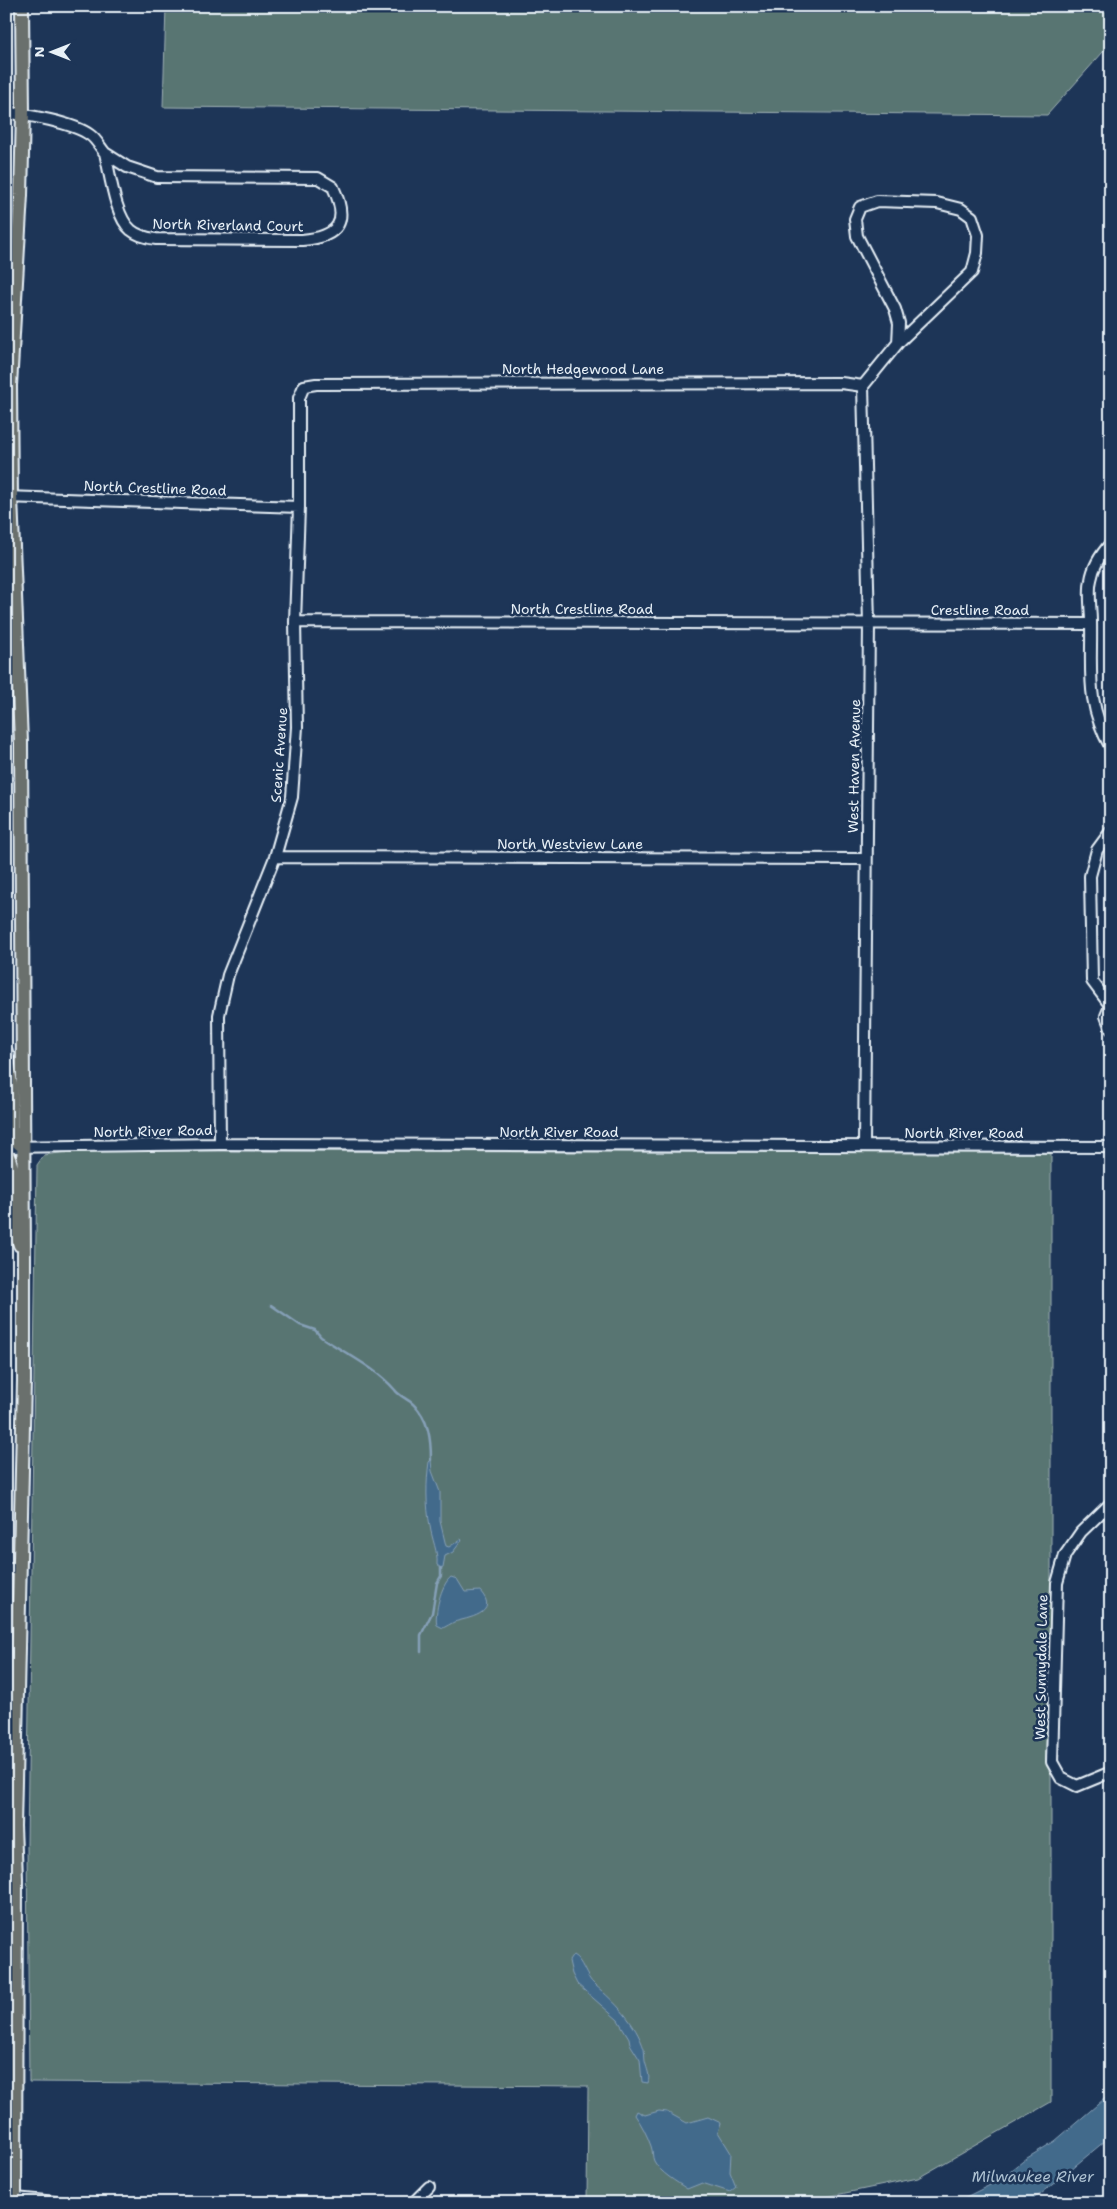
<svg xmlns="http://www.w3.org/2000/svg" width="1117" height="2209" font-family="'Shantell Sans',sans-serif">
<style>
.grass{fill:#597472;stroke:#a0b2b5}
.water{fill:#436a8b;stroke:#85a0b7}
.lines{fill:none;stroke-linecap:round;stroke-linejoin:round}
.stream{stroke:#85a0b7;stroke-width:2.5}
.minor-casing{stroke:#e8f1f8;stroke-width:14}
.major-casing{stroke:#e8f1f8;stroke-width:16}
.minor{stroke:#1d3557;stroke-width:10}
.major{stroke:#6b706d;stroke-width:12}
.labels{text-anchor:middle;dominant-baseline:central;stroke-width:5;stroke-linejoin:round;paint-order:stroke}
.street-label{font-size:14px;fill:#e8f1f8;stroke:#1d3557}
.water-label{font-size:15px;font-style:italic;fill:#aec2d2;stroke:#1d3557}
</style>
<rect width="100%" height="100%" fill="#1d3557"/>
<filter id="ink" filterUnits="userSpaceOnUse"><feTurbulence type="fractalNoise" baseFrequency=".02" numOctaves="2"/><feDisplacementMap in="SourceGraphic" scale="10" xChannelSelector="R" yChannelSelector="G"/><feConvolveMatrix kernelMatrix="1 2 1 2 8 2 1 2 1" color-interpolation-filters="sRGB"/></filter>
<g filter="url(#ink)">
<!-- grass -->
<path class="grass" d="M166 6H1111V43L1047 115 163 107Z
M143 1151 1051 1153V2102L918 2178 797 2203H587L588 2086 29 2082 27 1844 37 1165 44 1155 68 1152Z"/>
<!-- water -->
<path class="water" d="M431 1460 432 1471 440 1492V1521L446 1546 449 1547 461 1539 462 1540 453 1552 445 1556 443 1567 441 1568 437 1565C438 1551 432 1540 430 1526 426 1506 426 1482 429 1462Z
M451 1577 457 1579 465 1592 480 1591C501 1614 467 1618 454 1622 450 1624 447 1626 443 1628L437 1625C434 1614 441 1584 451 1577Z
M573 1955C583 1960 585 1977 595 1985 615 2002 636 2023 644 2049 645 2054 644 2060 646 2065 648 2072 650 2076 648 2083L642 2082 640 2060 630 2044 629 2038 618 2020 577 1984 572 1974 569 1961Z
M1111 2093V2136L1041 2194 1025 2203H951L956 2202 998 2181 1027 2158 1055 2141Z
M637 2111 645 2115 659 2111 667 2112 687 2123 708 2117 721 2123 718 2132 731 2153 730 2172 736 2187 730 2192 702 2183 687 2189C677 2182 660 2173 654 2161 652 2157 653 2151 651 2146 647 2135 642 2125 635 2115Z"/>
<g class="lines">
<!-- stream -->
<path class="stream" d="M271 1305 300 1325 315 1330 321 1337C346 1354 375 1367 395 1390 399 1396 408 1399 413 1404 429 1419 431 1440 431 1460
M421 1652V1635L432 1613 437 1583 441 1576V1568"/>
<!-- minor casing -->
<g class="minor-casing">
<path id="minor" d="M6 113C26 114 74 123 90 135 96 139 100 147 105 153
M105 153 127 167 157 177 318 178 333 187C349 221 340 237 302 240L156 239C147 238 138 236 131 230 115 217 110 173 105 153Z
M877 201 937 203 961 209 972 217 978 235 977 253 972 272 898 343 899 323 895 309 857 236 855 219 860 207Z
M863 386 869 624 864 1146
M863 386 898 343
M6 497 299 507
M1111 543C1102 553 1093 566 1091 580 1088 592 1091 609 1091 622 1092 671 1085 702 1111 748
M295 622 1091 624
M275 857 866 859
M1111 1004 1106 1016 1111 1029
M1110 1005 1092 981 1090 876 1097 850 1111 831
M220 1144 219 1015 228 975 275 857 292 797 297 727 295 622 299 507V398L304 386 316 384 841 383 863 386
M6 1147 220 1144 1111 1147
M1111 1503 1081 1532 1065 1555 1057 1583 1052 1762 1061 1778 1077 1786 1111 1772
M6 1569H19
M6 2197 65 2203
M413 2203 429 2187"/>
</g>
<!-- major casing -->
<g class="major-casing">
<path id="major" d="M6 1052 11 1084V1128L14 1139 22 1146
M6 1153C17 1169 11 1192 12 1210 13 1222 15 1234 20 1245
M15 2203 16 1878 14 1826 24 1381V1257L21 742 11 497 10 386 21 195 23 113 22 6"/>
</g>
<!-- minor -->
<use href="#minor" class="minor"/>
<!-- major -->
<use href="#major" class="major"/>
</g>
</g>
<g class="labels">
<!-- street labels -->
<g class="street-label">
<text transform="translate(228 225) rotate(1)">North Riverland Court</text>
<text x="583" y="369">North Hedgewood Lane</text>
<text transform="translate(155 488) rotate(2)">North Crestline Road</text>
<text x="582" y="609">North Crestline Road</text>
<text x="980" y="610">Crestline Road</text>
<text transform="translate(279 755) rotate(-86)">Scenic Avenue</text>
<text transform="translate(854 766) rotate(-89)">West Haven Avenue</text>
<text x="570" y="844">North Westview Lane</text>
<text transform="translate(153 1131) rotate(-1)">North River Road</text>
<text x="559" y="1132">North River Road</text>
<text x="964" y="1133">North River Road</text>
<text transform="translate(1041 1667) rotate(-89)">West Sunnydale Lane</text>
</g>
<!-- water labels -->
<g class="water-label">
<text x="1033" y="2177">Milwaukee River</text>
</g>
</g>
<!-- margin -->
<rect width="1117" height="2209" fill="none" stroke="#1d3557" stroke-width="25"/>
<rect x="12" y="12" width="1092" height="2184" fill="none" stroke="#e8f1f8" stroke-width="2" filter="url(#ink)"/>
<!-- north arrow -->
<g transform="translate(52 52) rotate(270)" stroke="#1d3557" stroke-width="4" paint-order="stroke">
<path d="M0-4L9 19L0 12L-9 19Z" fill="#e8f1f8"/>
<text y="-8" font-size="14" font-weight="bold" text-anchor="middle" fill="#e8f1f8">N</text>
</g>
</svg>
